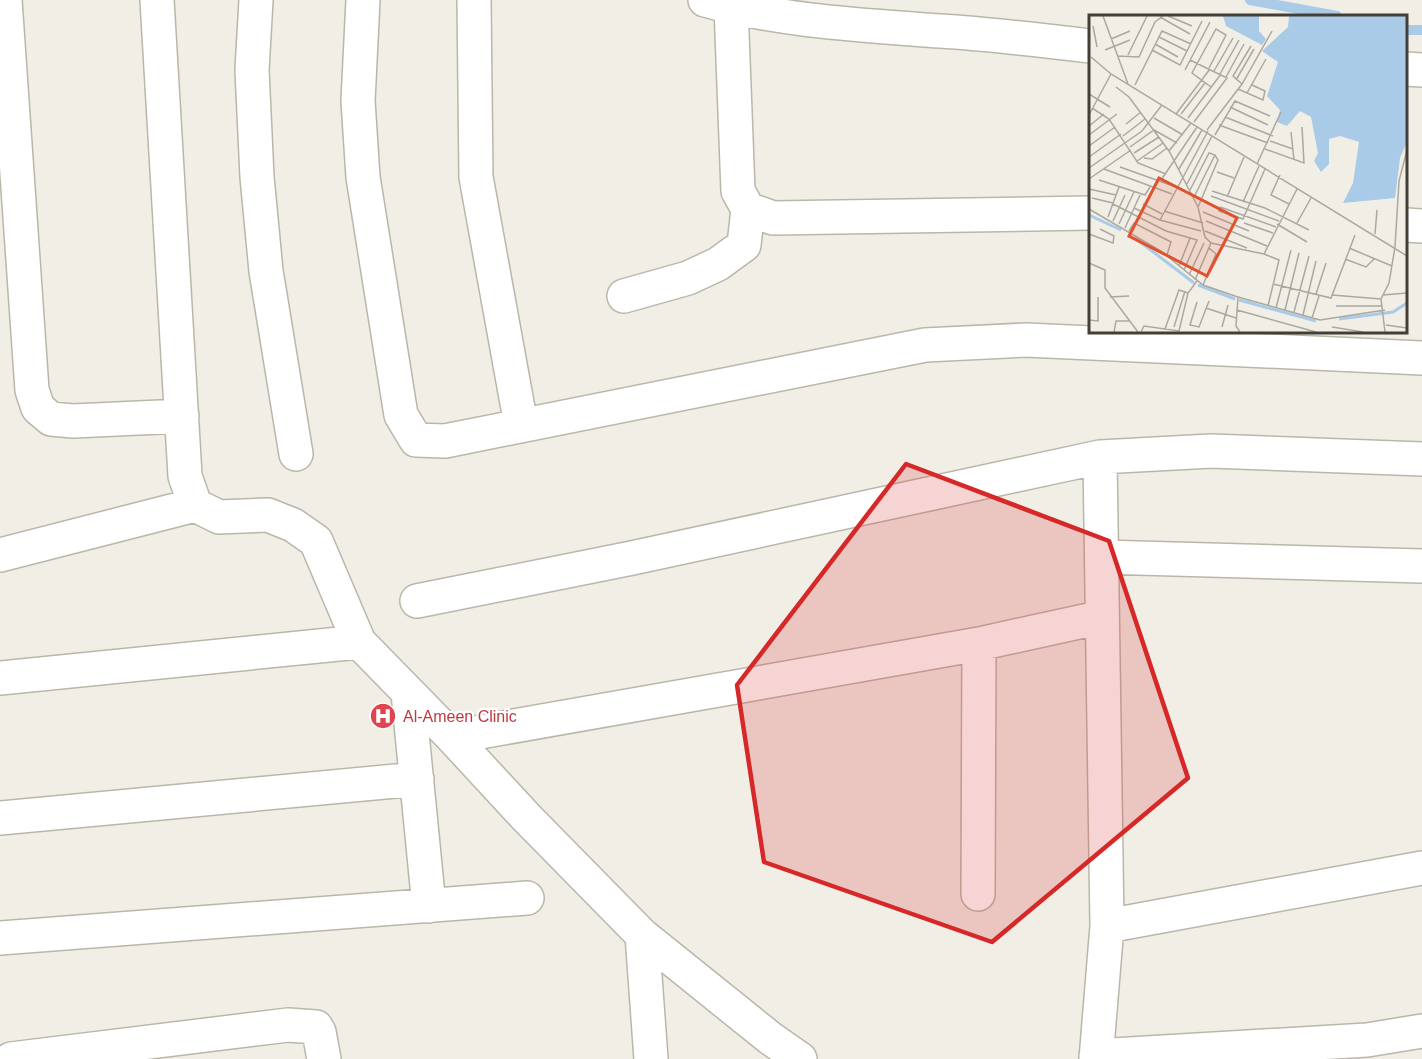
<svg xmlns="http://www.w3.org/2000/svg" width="1422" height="1059" font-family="Arial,sans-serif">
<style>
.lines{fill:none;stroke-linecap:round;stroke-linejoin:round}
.stream{stroke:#a9cbe7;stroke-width:10}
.minor-casing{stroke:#bbb6aa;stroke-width:36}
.minor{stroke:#fff;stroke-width:33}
.marked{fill:#d62828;fill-opacity:0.2;stroke:#d62828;stroke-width:4.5;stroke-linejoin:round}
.labels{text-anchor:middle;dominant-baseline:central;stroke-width:4.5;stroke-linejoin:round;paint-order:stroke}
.health-label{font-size:16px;fill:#be3a42;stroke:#fff;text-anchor:start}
.inset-river{fill:none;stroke:#a9cbe7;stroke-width:3}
.inset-road{fill:none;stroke:#aba8a0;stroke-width:1.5}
.view{fill:#e1512d;fill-opacity:0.15;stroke:#e1512d;stroke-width:3}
.inset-edge{fill:none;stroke:#433f36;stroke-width:3}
</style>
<rect width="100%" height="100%" fill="#f1eee6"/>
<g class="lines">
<!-- stream -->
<path class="stream" d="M1250 0 1337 16
M1406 30H1422"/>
<!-- minor casing -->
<g class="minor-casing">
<path id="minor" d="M5 0 32 390 38 408 51 419 73 421 182 416
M157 0 185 476 195 505 219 517 268 515 293 525 316 541 359 642 452 737 526 817 642 935 770 1038 800 1059
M256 0 252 70 257 177 266 271 296 454
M363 0 358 101 363 177 401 415 416 440 445 441 925 345 1026 340 1422 358
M474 0 476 177 521 425
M705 0C780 21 862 25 940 31 990 34 1040 40 1090 46
M731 7 738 191 748 209 773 218 1090 213
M1406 69 1422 70
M1406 225 1422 226
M624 296 688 278 718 264 744 245 748 209
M0 555 195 505
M1102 557 1422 566
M417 601 632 558 1100 457 1211 451 1422 459
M0 678 359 642
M408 693 429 906
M452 737 979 644 1102 617
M0 818 417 779
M978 894 979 644
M1107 926 1422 868
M642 935 651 1059
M0 938 527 898
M1096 1056 1367 1040 1422 1031
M11 1059 288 1025 316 1027 319 1032 324 1059
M1096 1059 1107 926 1100 457"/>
</g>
<!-- minor -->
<use href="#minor" class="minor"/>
</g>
<!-- marked area -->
<path class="marked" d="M906 464 1109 541 1188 778 992 942 764 862 737 685Z"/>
<!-- icons -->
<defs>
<g id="hospital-disc" transform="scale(1.35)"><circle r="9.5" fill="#e0444e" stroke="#fff"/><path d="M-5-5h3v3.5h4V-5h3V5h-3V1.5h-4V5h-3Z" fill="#fff"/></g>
</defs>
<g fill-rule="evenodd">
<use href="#hospital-disc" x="383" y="716"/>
</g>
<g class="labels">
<!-- health labels -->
<g class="health-label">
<text x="403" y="716">Al-Ameen Clinic</text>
</g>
</g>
<!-- overview -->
<g transform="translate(1089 15)">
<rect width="318" height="318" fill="#f1eee6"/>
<path d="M134 1H170V16L177 24 173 30 137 11ZM200 1H318V127L311 143 306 183 254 188 264 168 270 127 251 121 240 124V149L232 157 225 146 229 138 222 102 211 96 198 111 188 107 191 95 178 81 189 47 173 36 199 12Z" fill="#a9cbe7"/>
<path class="inset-river" d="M0 200 32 215M46 223 105 268M109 270 146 284M150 285 227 306M250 304 304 297 318 288"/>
<path class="inset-road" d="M14 1 39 69M79 1 103 11M71 2 101 19M4 11 8 32M70 22 98 36M22 24 41 16M66 29 89 42M16 35 41 25M63 35 91 50 113 6M39 40 58 1M29 41 50 42 66 7 74 1M2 42 22 59 318 241M101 45 138 63 105 107M120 53 137 20 127 14 103 58 122 72M96 55 121 7M125 56 144 23M131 59 150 25M137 62 155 29M147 65 165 34M153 69 144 61 162 31M46 70 73 16 102 29M27 72 40 82 80 136 109 192 116 222 122 228 106 265M149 74 174 85 176 76 163 70M158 78 177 44M0 79 21 92M141 92 179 110M3 93 20 104 49 148 77 159M87 99 121 54M92 99 116 68M0 100 22 59M136 102 184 121M65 103 94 120M99 103 132 59M37 109 52 97M130 110 179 128M0 111 15 99M118 115 153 69 183 16M202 117 205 145M0 120 28 99M126 120 146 86 181 101M34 121 56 104M181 126 204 134M0 131 26 112M41 132 65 115 88 128M176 134 215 148 213 112M80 136 102 108M45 138 70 122M0 142 32 119M55 143 63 144 78 133M48 146 74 128M168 149 192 97M31 152 87 172M0 153 53 116 73 90M15 154 83 179M90 154 113 115M128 157 145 163M191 160 182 180 200 189M0 164 42 135M10 165 56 180 61 172M72 165 108 112M98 169 123 121M0 174 27 180M101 175 120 138 126 140 129 145 109 192M123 176 176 193 220 215M122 181 190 206M105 182 126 140M138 182 155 142M3 183 24 188M154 187 170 151M24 189 77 216 108 225 95 255M54 189 73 199M131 192 130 196 154 204 176 154M131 192 187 212M45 193 71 205 112 216M0 194 72 236 114 270 149 282 147 311 151 317M75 196 114 208M114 197 160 216M19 202 30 172M71 205 119 116M24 206 36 180M117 206 178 231M155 208 184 218M208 208 222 183M30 209 45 177M188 209 218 227M36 213 51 180M40 216 45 208 82 227 78 240M116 216 158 233M0 219 24 228 25 221 11 214M286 219 288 195M122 228 175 239M306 232 310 166 318 135M260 233 303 251M256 244 277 252 285 244M0 248 16 255V273L49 317M90 251 101 223M100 260 115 228M184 269 242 283 266 220M114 270 127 239 120 233M227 279 237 248M243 280 292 284M294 280 318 278M21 282 40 281M149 282 231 305 296 295M108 287 101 310 110 312 120 286M179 291 190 245 175 239 208 174M247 291H293M117 293 147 303M187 293 202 235M148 295 227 317M196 295 210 238M205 297 220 241M214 300 227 246M223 303 230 281M0 305 9 306V282M297 310 318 313M85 312 96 276M133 312 139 290M243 312 274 317M76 314 90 275 99 278M25 317 27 306H41M52 317 55 311 90 316 99 278 108 266M296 317 292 284 300 268 306 232"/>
<path class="view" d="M70 163 148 203 118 261 40 221Z"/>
<rect width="318" height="318" class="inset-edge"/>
</g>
</svg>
